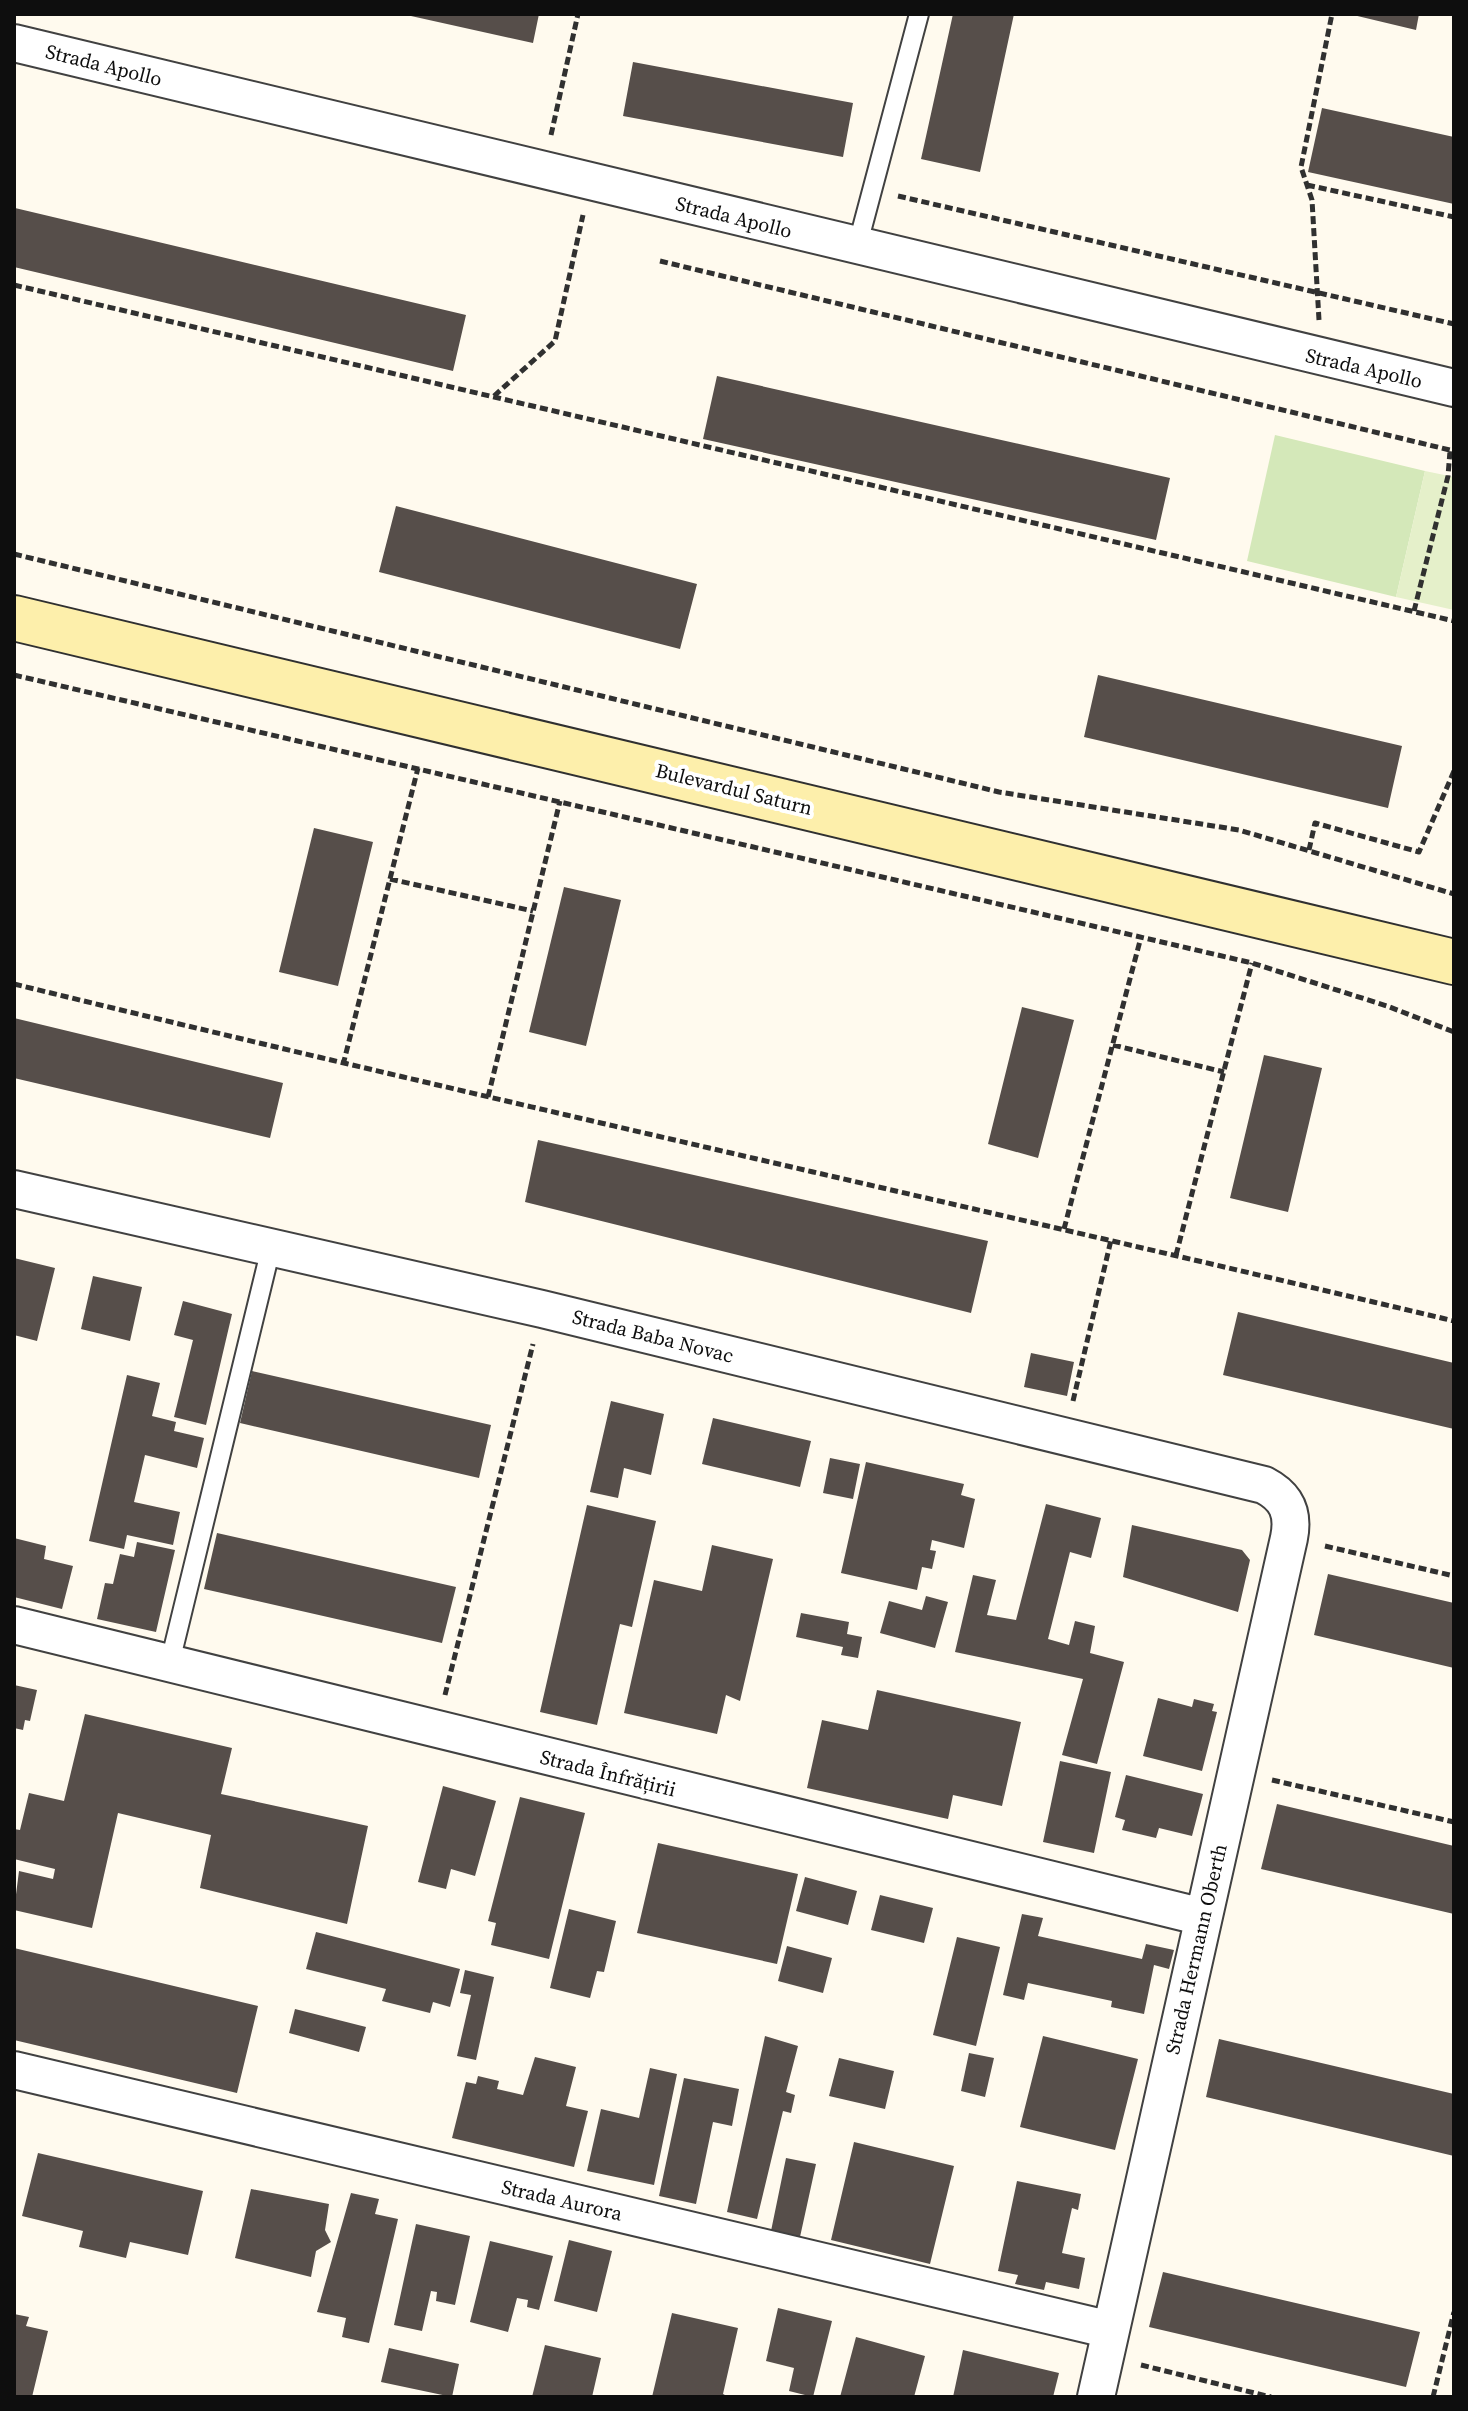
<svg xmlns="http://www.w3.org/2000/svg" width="1468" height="2411" font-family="'Source Serif 4',serif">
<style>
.green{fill:#d4e8b9}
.pitch{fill:#e5f0ca}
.building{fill:#564e4a}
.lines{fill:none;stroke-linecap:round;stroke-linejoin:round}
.service-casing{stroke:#414141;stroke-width:22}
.minor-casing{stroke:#414141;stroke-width:40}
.secondary-casing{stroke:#303030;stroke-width:48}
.path{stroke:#303030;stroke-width:5;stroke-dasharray:8 4;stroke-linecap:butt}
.service{stroke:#fff;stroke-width:18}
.minor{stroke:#fff;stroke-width:36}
.secondary{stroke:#fdefab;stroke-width:44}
.labels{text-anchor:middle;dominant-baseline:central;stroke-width:8;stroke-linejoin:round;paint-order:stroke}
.street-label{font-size:20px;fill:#0e0e0e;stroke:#fff}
</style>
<rect width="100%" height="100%" fill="#fffaee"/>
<!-- green -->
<path class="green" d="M1275 435 1425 471 1396 597 1247 561Z"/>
<!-- pitch -->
<path class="pitch" d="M1425 471 1454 477V610L1396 597Z"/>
<!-- building -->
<path class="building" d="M402 14H539L533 43Z
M953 14H1014L980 172 921 159Z
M1349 14H1419L1416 30Z
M633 62 853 103 843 157 623 116Z
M1322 108 1454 137V204L1308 172Z
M15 208 466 315 453 371 14 267Z
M717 376 1170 478 1156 540 703 439Z
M396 506 697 584 680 649 379 572Z
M1098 675 1402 746 1388 808 1084 737Z
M314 828 373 842 338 986 279 972Z
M564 887 621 900 586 1046 529 1032Z
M1022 1007 1074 1020 1038 1158 988 1144Z
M14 1018 283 1083 270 1138 14 1078Z
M1264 1055 1322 1068 1288 1212 1230 1198Z
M538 1140 988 1241 971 1313 525 1202Z
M14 1258 55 1268 37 1341 14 1335Z
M93 1276 142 1287 130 1341 81 1329Z
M183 1301 232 1314 206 1425 174 1417 193 1340 174 1335Z
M1238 1312 1454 1363V1429L1223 1375Z
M1031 1353 1074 1362 1067 1396 1024 1387Z
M252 1371 491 1425 479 1478 240 1423Z
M127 1375 160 1383 152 1416 176 1422 174 1431 204 1438 197 1468 145 1455 134 1502 180 1512 173 1545 127 1535 124 1549 89 1541Z
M611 1401 664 1414 651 1475 624 1468 618 1498 590 1492Z
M713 1418 811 1441 800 1487 702 1464Z
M830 1458 860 1464 853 1499 823 1493Z
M866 1462 964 1484 961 1495 975 1499 964 1548 932 1540 930 1550 936 1551 932 1569 922 1567 917 1590 841 1573Z
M1046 1504 1101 1518 1091 1558 1070 1552 1048 1639 1069 1645 1075 1621 1095 1626 1090 1653 1124 1662 1097 1764 1062 1755 1083 1679 955 1652 973 1575 996 1580 987 1615 1016 1620Z
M587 1505 656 1521 632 1627 620 1624 597 1725 540 1712Z
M1132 1525 1242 1550 1250 1560 1238 1612 1123 1577Z
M217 1533 456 1587 442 1643 204 1589Z
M14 1538 46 1546 44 1559 73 1566 62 1609 14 1597Z
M137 1542 175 1550 156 1632 97 1619 105 1583 113 1584 120 1554 134 1557Z
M712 1545 773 1559 740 1701 726 1695 717 1734 624 1713 654 1580 702 1591Z
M1328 1574 1454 1603V1668L1314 1635Z
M926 1596 948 1602 935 1648 880 1633 889 1601 922 1610Z
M801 1613 849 1622 847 1634 862 1637 858 1658 841 1655 843 1647 796 1637Z
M14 1685 37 1690 30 1721 25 1720 23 1730 14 1728Z
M877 1690 1021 1722 1002 1806 953 1795 948 1819 807 1788 822 1720 868 1730Z
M1158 1698 1192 1707 1194 1699 1214 1704 1212 1711 1217 1712 1202 1771 1143 1756Z
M85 1714 232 1748 221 1794 368 1826 347 1924 200 1888 211 1835 118 1813 92 1928 14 1910 19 1871 53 1879 55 1869 14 1859V1829L20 1830 29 1793 64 1801Z
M1060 1761 1111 1772 1094 1853 1043 1842Z
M1126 1775 1203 1794 1192 1836 1159 1828 1156 1838 1122 1830 1125 1820 1115 1817Z
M443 1786 496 1801 475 1876 451 1869 446 1889 418 1882Z
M520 1797 585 1813 549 1959 491 1945 496 1923 488 1921Z
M1277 1804 1454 1846V1914L1261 1869Z
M658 1843 798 1874 777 1964 637 1933Z
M805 1877 857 1891 848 1925 796 1911Z
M880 1895 933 1908 924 1943 871 1930Z
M569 1909 616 1921 604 1972 597 1971 590 1998 550 1988Z
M1022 1914 1043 1918 1038 1936 1142 1959 1146 1944 1174 1950 1169 1969 1154 1965 1144 2014 1111 2007 1112 2001 1028 1983 1024 2000 1003 1995Z
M316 1932 460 1969 450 2007 433 2002 430 2013 382 2001 386 1989 306 1969Z
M957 1937 1000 1947 976 2046 933 2035Z
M787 1946 832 1958 823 1993 778 1981Z
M14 1948 258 2006 237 2093 14 2040Z
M465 1970 494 1977 476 2060 457 2056 471 1995 460 1993Z
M295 2009 366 2027 359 2052 289 2033Z
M765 2036 798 2046 786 2092 795 2095 791 2113 783 2111 757 2219 727 2212Z
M1043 2036 1138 2059 1115 2150 1020 2127Z
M1219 2039 1454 2094V2156L1206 2097Z
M969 2053 994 2058 985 2097 961 2091Z
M535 2057 576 2067 566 2106 588 2111 574 2167 452 2138 466 2082 476 2084 478 2076 499 2081 497 2089 523 2095Z
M839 2058 894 2071 885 2109 829 2096Z
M650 2068 677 2074 654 2185 587 2171 601 2109 639 2118Z
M684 2078 739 2089 732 2126 713 2122 696 2204 659 2196Z
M854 2142 954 2166 930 2264 831 2240Z
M38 2153 203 2191 188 2255 130 2242 126 2258 79 2247 83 2231 22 2216Z
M786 2158 816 2164 800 2237 771 2231Z
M1017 2181 1081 2194 1078 2210 1072 2208 1062 2253 1085 2258 1079 2289 1046 2282 1044 2290 1015 2284 1018 2275 998 2271Z
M251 2189 329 2204 325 2230 331 2242 316 2251 311 2277 235 2258Z
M351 2193 379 2199 375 2214 398 2219 369 2343 342 2337 346 2318 317 2312Z
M416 2224 470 2236 455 2305 436 2301 437 2292 431 2291 422 2331 394 2325Z
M569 2240 612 2251 597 2312 554 2301Z
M490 2241 553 2256 539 2310 527 2307 528 2300 517 2298 508 2332 470 2322Z
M1163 2272 1420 2332 1406 2387 1149 2327Z
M778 2308 832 2321 813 2397 789 2391 794 2368 766 2361Z
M672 2313 738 2328 723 2394 729 2397H652Z
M14 2314 29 2317 26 2326 48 2331 32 2397H14Z
M856 2337 925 2356 914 2397H840Z
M545 2345 601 2358 592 2397H532Z
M389 2348 459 2364 452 2397 381 2382Z
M963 2350 1059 2373 1053 2397H953Z"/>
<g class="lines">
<!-- service casing -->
<g class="service-casing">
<path id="service" d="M857 247 919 14
M170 1662 271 1248"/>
</g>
<!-- minor casing -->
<g class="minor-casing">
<path id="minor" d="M14 43 1454 388
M14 1189 542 1309 1264 1485C1287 1497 1294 1513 1289 1538L1096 2397
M14 1625 1203 1917
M14 2070 1111 2330"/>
</g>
<!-- secondary casing -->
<g class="secondary-casing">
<path id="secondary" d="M14 618 1454 962"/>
</g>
<!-- path -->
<path class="path" d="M551 135 578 14
M1307 185 1454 217
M898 196 1454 324
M660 261 1454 451
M14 285 1454 621
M1319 320 1312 200 1301 167 1332 14
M494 396 555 341 583 215
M14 554 999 792 1239 830 1454 894
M1414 611 1448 476 1450 451
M14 675 1252 963 1387 1006 1454 1032
M1309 850 1315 823 1419 852 1454 771
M390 879 533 911
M14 984C493 1101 974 1207 1454 1321
M1113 1045 1224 1072
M343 1065 418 768
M488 1097 560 801
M1064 1229 1141 937
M1176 1255 1252 963
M1073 1401 1111 1240
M1325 1546 1454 1576
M445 1695 533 1344
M1272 1780 1454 1822
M1141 2365 1271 2397
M1433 2397 1454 2312"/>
<!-- service -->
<use href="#service" class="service"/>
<!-- minor -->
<use href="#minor" class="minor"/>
<!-- secondary -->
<use href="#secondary" class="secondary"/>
</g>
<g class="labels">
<!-- street labels -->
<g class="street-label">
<text transform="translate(104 65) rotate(14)">Strada Apollo</text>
<text transform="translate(734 217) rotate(14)">Strada Apollo</text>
<text transform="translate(1364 368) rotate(13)">Strada Apollo</text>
<text transform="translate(734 789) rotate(14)">Bulevardul Saturn</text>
<text transform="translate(653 1336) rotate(14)">Strada Baba Novac</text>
<text transform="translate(608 1773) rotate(14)">Strada Înfrățirii</text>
<text transform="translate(1196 1949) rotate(-77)">Strada Hermann Oberth</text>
<text transform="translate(562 2200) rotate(13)">Strada Aurora</text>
</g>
</g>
<!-- border -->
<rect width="1468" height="2411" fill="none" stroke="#0e0e0e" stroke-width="32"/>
</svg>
